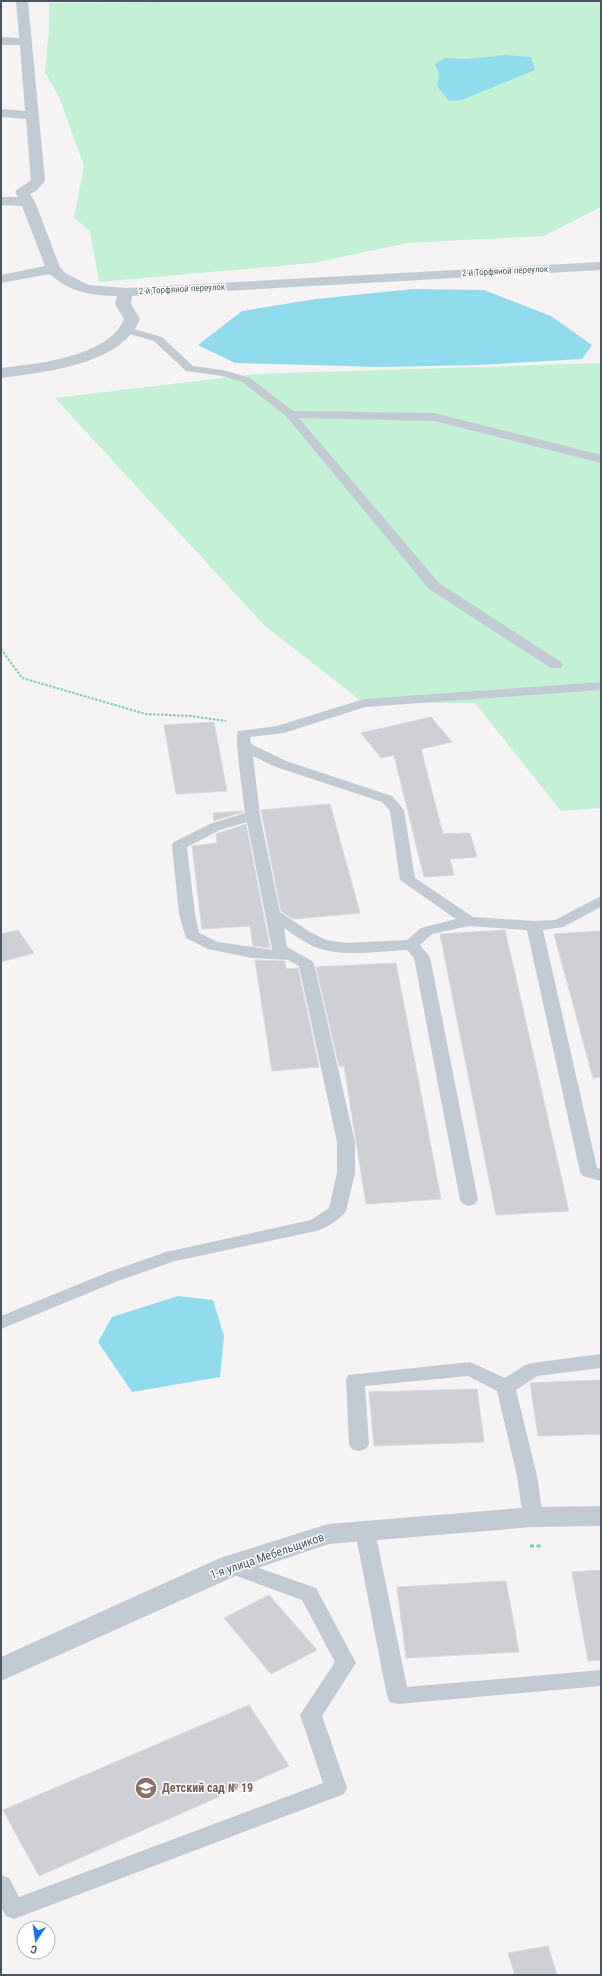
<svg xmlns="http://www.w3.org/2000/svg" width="602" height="1976" font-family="'Roboto Condensed',sans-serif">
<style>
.green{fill:#c3f1d5}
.water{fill:#90daee}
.building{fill:#cdcfd5;stroke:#d7d9de}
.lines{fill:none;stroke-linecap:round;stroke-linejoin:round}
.path-far1{stroke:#7ad0a6;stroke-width:2;stroke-dasharray:2.5 1.5;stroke-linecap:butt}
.path{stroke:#7ad0a6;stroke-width:3;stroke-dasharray:4 2.5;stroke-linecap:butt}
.lane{fill:#c1cad2;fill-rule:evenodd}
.street{fill:#c1cad2;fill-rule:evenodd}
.labels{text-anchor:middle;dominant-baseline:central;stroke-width:3;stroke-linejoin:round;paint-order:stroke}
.far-street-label{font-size:9px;fill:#4a5661;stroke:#fff}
.near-street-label{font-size:12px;fill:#4a5661;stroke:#fff}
.near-education-label{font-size:12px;font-weight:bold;fill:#785e54;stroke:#fff;text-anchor:start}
</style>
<rect width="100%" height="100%" fill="#f5f3f3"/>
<!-- green -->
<path class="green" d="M296 1H601V207L544 236 407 243 313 263 99 282 90 231 74 218 84 166 60 99 45 72 49 31V3Z
M601 363V808L561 811 475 703H364L265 626 55 398 257 374Z"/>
<!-- water -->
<path class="water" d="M506 55 531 57 535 70 462 100 449 101 437 86 439 74 435 64 445 58 466 59Z
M413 289 484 290 551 316 592 345 582 359 480 365 381 367 235 363 198 345 242 311 316 299Z
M178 1296 213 1300 224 1336 220 1377 132 1392 98 1342 112 1317Z"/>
<!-- building -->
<path class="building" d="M431 717 452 742 421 749 443 834 470 833 477 857 450 859 454 875 424 877 394 755 381 758 361 733Z
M214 722 227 791 176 794 164 725Z
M330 804 360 913 293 919 281 911 261 810Z
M243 811V812L214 821 213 813Z
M246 824 270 948 253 946 250 926 202 929 192 846 217 843 216 834Z
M18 930 34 953 1 962V934Z
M505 930 569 1211 496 1215 440 934Z
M601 931V1077L593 1078 554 934Z
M255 960 285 961 286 969 298 968 319 1067 272 1071Z
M396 963 441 1199 366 1204 344 1066H339L316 967Z
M601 1380V1434L538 1436 530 1383Z
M477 1389 484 1442 374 1446 369 1392Z
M601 1570V1660L588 1661 572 1572Z
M506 1581 519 1652 406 1658 397 1587Z
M269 1595 317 1650 271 1674 224 1618Z
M249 1705 289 1766 39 1876 3 1810Z
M548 1946 557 1975H515L508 1953Z"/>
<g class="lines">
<!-- path-far1 -->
<path class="path-far1" d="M1 649 22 678 146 714 191 716 226 721"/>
<!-- path -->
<path class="path" d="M530 1546H541"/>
<!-- lane -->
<path class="lane" d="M127 327 162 337 193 366 223 370 250 378 293 411 434 413 601 455V463L434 421 299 418 439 583 561 662 563 665 561 668H551L429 589 286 416 242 382 222 376 186 371 154 341 123 332 121 330Z
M601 682V690L365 707 284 733 250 737 251 744 286 761 392 796 404 810 415 878 473 917 534 921 555 920 601 896V907L563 927 543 930 597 1168 601 1169V1181L583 1176 580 1172 527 930 469 926 432 934 420 945 430 957 478 1200 475 1204 469 1206 463 1204 460 1200 414 958 407 950C378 951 343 958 315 947 304 942 294 935 284 928L287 947 312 961 314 964 355 1142V1173L346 1211C340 1220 326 1228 316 1231L175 1261 118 1281 1 1329V1316L106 1273 166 1252 311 1220 329 1208 337 1173V1142L299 966 288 960 252 958 208 949 186 938 179 914 172 845 174 842 210 824 245 813C244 801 234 737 238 731L277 726 364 699ZM253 756 276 767 382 802 390 811 400 880 456 919 421 928 407 940 346 943 326 940 310 932 280 912 260 816ZM247 822 272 949 273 950 218 942 199 933 195 914 187 847 220 830Z
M601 1354V1368L537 1376 516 1390 537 1476 543 1517 540 1522 533 1524 526 1522 523 1517 517 1476 497 1391 468 1376 365 1386 369 1444 366 1449 359 1451 352 1449 349 1444 346 1380 348 1375 470 1362 505 1378 525 1365 532 1363Z
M365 1523 372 1526 375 1531 407 1687 601 1670V1686L398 1704 390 1702 387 1696 355 1531 358 1526Z
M230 1558 316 1588 356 1663 322 1716 347 1788 344 1794 22 1916 14 1919 6 1916 1 1907V1875L9 1878 19 1897 323 1783 300 1715 335 1662 302 1600 223 1571 220 1566 223 1561Z"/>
<!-- street -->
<path class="street" d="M16 1H28L45 181 36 191 30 194 35 202 60 267 65 273 89 285 126 288 601 262V270L132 296 131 304 140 319C122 365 44 372 1 378V368C36 364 109 357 124 319L115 304 117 296C93 296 68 292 50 274L1 283V275L45 266 22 206 1 205V197H18L15 192C19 187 26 185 31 180L26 119 1 117V109L25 111 20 45H1V37L19 38Z
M601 1506V1526L533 1527 329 1544 240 1574 1 1681V1657L220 1558 328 1524 533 1507Z"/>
</g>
<!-- icons -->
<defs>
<g id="school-disc" transform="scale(1.15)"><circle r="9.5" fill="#8d6e63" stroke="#fff"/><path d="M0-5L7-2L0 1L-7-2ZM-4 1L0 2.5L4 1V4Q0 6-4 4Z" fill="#fff"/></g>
</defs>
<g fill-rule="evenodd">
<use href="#school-disc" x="146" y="1788"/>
</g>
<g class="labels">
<!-- far-street labels -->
<g class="far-street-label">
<text transform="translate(505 271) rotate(-3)">2-й Торфяной переулок</text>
<text transform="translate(182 289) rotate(-3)">2-й Торфяной переулок</text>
</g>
<!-- near-street labels -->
<g class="near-street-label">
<text transform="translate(267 1556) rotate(-19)">1-я улица Мебельщиков</text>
</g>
<!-- near-education labels -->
<g class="near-education-label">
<text x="162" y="1788">Детский сад № 19</text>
</g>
</g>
<!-- border -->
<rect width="602" height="1976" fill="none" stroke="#4a5661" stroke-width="4"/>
<!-- north arrow -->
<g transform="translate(36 1940) rotate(193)"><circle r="19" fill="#ffffff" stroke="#b7bbc0"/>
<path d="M0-3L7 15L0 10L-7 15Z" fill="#1a73e8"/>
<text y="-6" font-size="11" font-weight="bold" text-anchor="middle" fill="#4a5661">С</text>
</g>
</svg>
